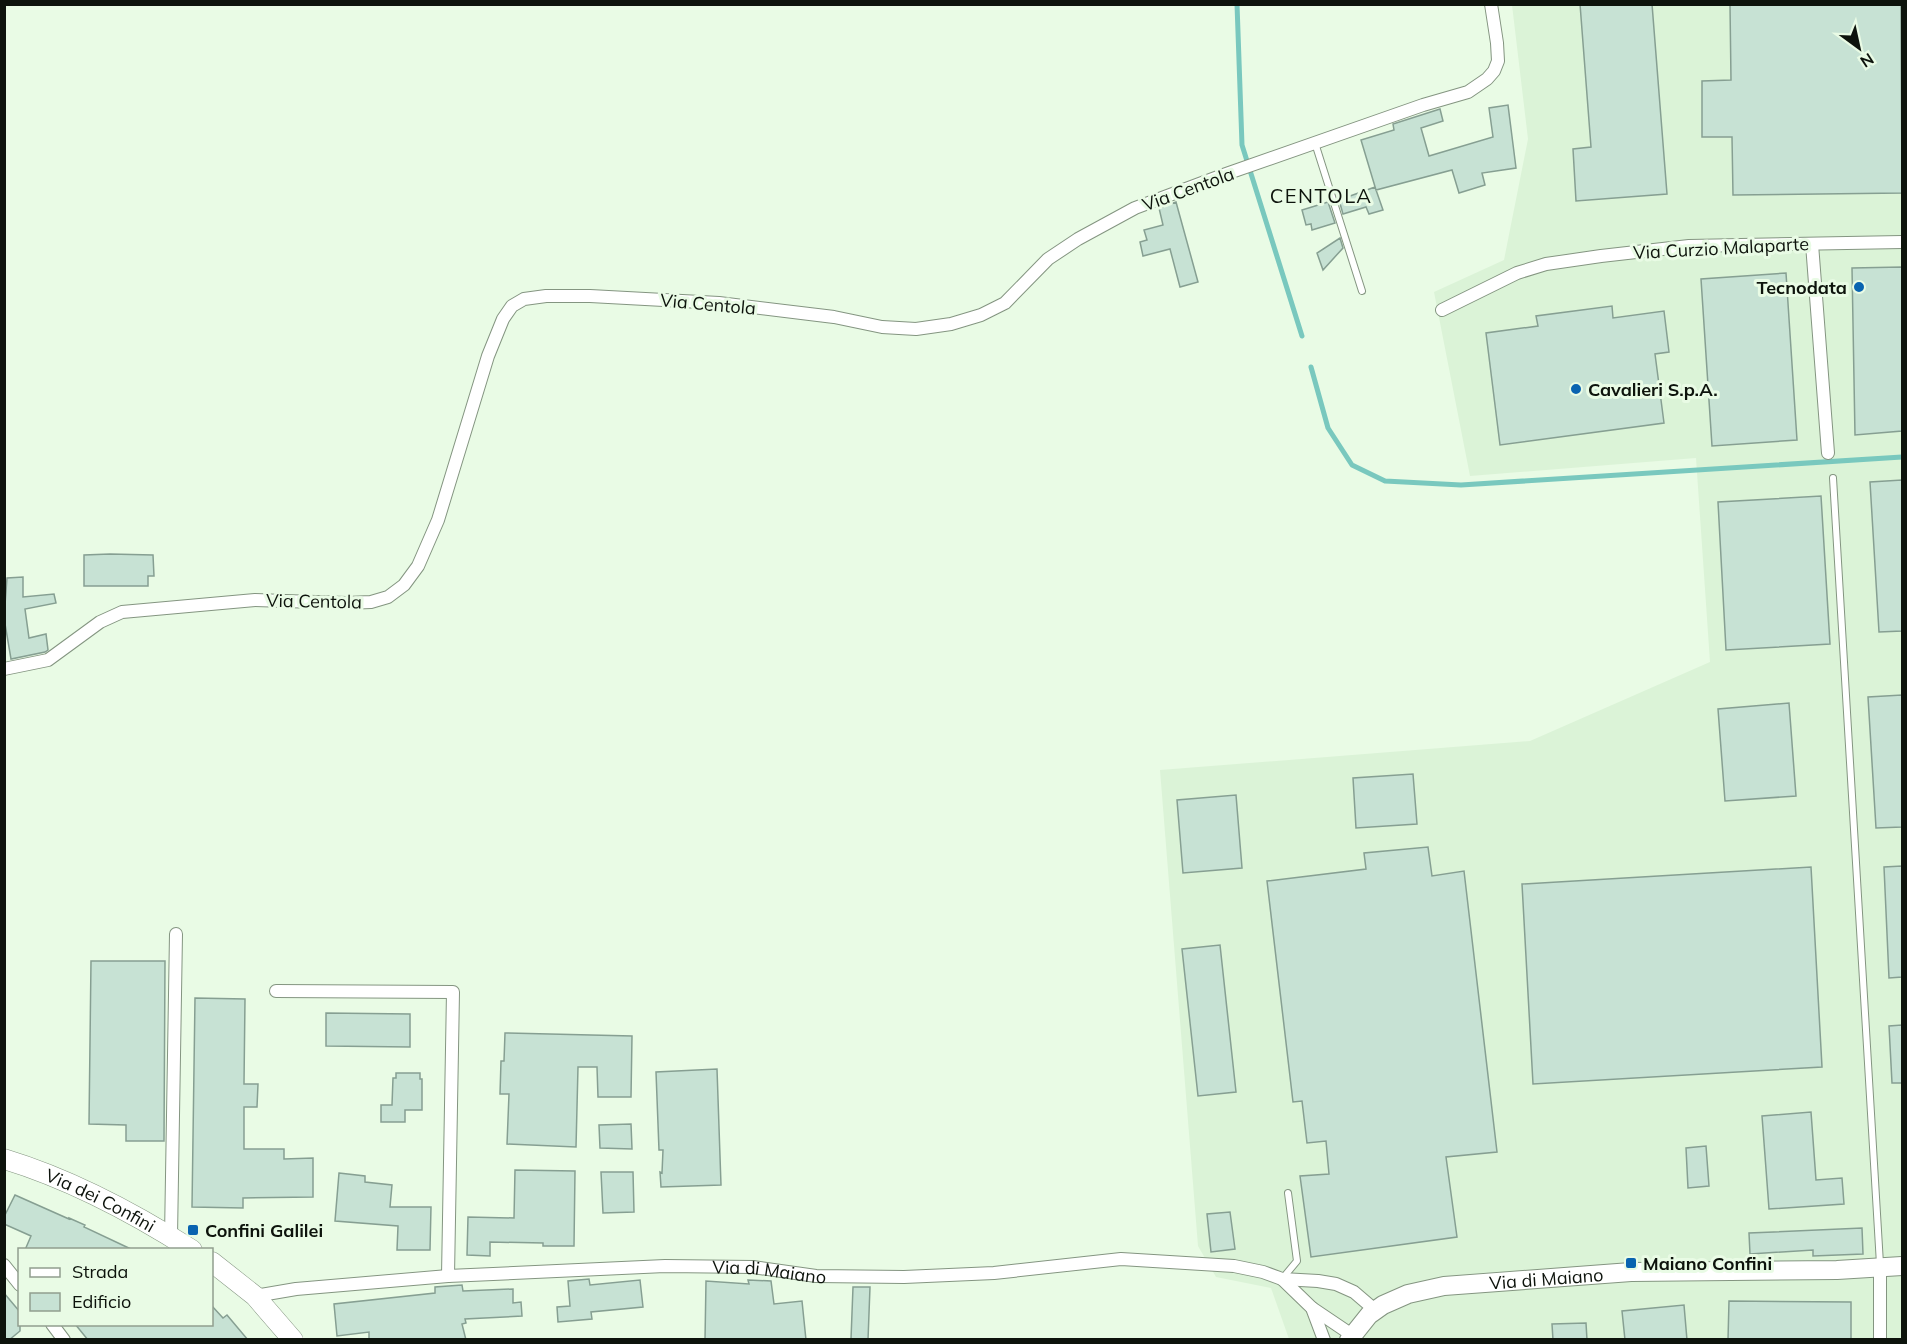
<svg xmlns="http://www.w3.org/2000/svg" width="1907" height="1344" font-family="Mulish,sans-serif">
<style>
.built{fill:#dbf3d7}
.lines{fill:none;stroke-linecap:round;stroke-linejoin:round}
.stream{stroke:#79c8be;stroke-width:5}
.building{fill:#c7e2d4;stroke:#869f92;stroke-width:1.5}
.lane-casing{stroke:#849581;stroke-width:8}
.street-casing{stroke:#849581;stroke-width:14}
.secondary-casing{stroke:#849581;stroke-width:20}
.primary-casing{stroke:#849581;stroke-width:21}
.lane{stroke:#fff;stroke-width:6}
.street{stroke:#fff;stroke-width:12}
.secondary{stroke:#fff;stroke-width:18}
.primary{stroke:#fff;stroke-width:20}
.poi-dot{fill:#0963b0;stroke:#e9fbe5;stroke-width:2}
.labels{text-anchor:middle;dominant-baseline:central;stroke-width:6;stroke-linejoin:round;paint-order:stroke}
.street-label{font-size:18px;fill:#0d130c;stroke:#e9fbe5}
.poi-label{font-size:18px;font-weight:bold;fill:#0d130c;stroke:#e9fbe5;text-anchor:start}
.neighbourhood-label{font-size:20px;letter-spacing:1.5px;fill:#0d130c;stroke:#e9fbe5}
</style>
<rect width="100%" height="100%" fill="#e9fbe5"/>
<!-- built -->
<path class="built" d="M1512 5H1902V1339H1289L1271 1288 1216 1277 1198 1246 1160 770 1530 741 1710 662 1696 458 1470 476 1434 292 1504 260 1528 139Z"/>
<g class="lines">
<!-- stream -->
<path class="stream" d="M1237 4 1242 145 1302 336
M1311 367 1328 428 1352 465 1385 481 1461 485 1902 457"/>
</g>
<!-- building -->
<path class="building" d="M1580 4H1652L1667 194 1576 201 1573 149 1591 147Z
M1901 4 1902 193 1733 195 1732 137H1702V81L1731 80 1730 5Z
M1508 105 1516 168 1482 173 1485 185 1459 193 1452 170 1376 190 1361 140 1394 130 1393 124 1440 109 1443 121 1421 128 1429 156 1493 137 1489 108Z
M1375 187 1383 210 1369 214 1366 207 1343 214 1339 200Z
M1176 202 1198 282 1180 287 1170 249 1143 256 1140 242 1147 240 1144 230 1163 225 1159 208Z
M1328 202 1335 223 1312 230 1311 224 1306 225 1302 210Z
M1340 238 1343 248 1323 270 1317 253Z
M1902 267V431L1855 435 1852 268Z
M1786 273 1797 440 1712 446 1701 279Z
M1612 306 1613 318 1664 311 1669 352 1655 354 1664 423 1500 445 1486 333 1538 326 1536 316Z
M1902 480V631L1879 632 1870 482Z
M1821 496 1830 644 1726 650 1718 502Z
M110 554 153 555 154 576H148V586H84V555Z
M23 577V597L54 594 56 603 25 609 29 638 46 634 48 650 45 652 11 659 4 618 7 578Z
M1902 695V827L1876 828 1868 697Z
M1789 703 1796 796 1725 801 1718 709Z
M1413 774 1417 824 1356 828 1353 778Z
M1236 795 1242 868 1183 873 1177 800Z
M1428 847 1432 876 1464 871 1497 1152 1446 1157 1457 1237 1311 1257 1300 1176 1329 1174 1326 1141 1307 1143 1302 1101 1293 1102 1267 881 1366 869 1364 853Z
M1902 866V977L1889 978 1884 867Z
M1811 867 1822 1067 1533 1084 1522 884Z
M1220 945 1236 1092 1198 1096 1182 949Z
M91 961H165L164 1141H126V1125L89 1124Z
M195 998 245 999 244 1084H258L257 1107H244V1149H284V1159L313 1158V1197L243 1198V1208L192 1207Z
M326 1013 410 1014V1047L326 1046Z
M1902 1025V1083H1892L1889 1026Z
M505 1033 632 1036 631 1097H598L597 1067H578L576 1147 507 1144 509 1094H500L501 1061H504Z
M717 1069 721 1185 661 1187 660 1172 662 1173 663 1150H659L656 1072Z
M396 1073H420V1079H422V1110H405V1122H381V1105H392L393 1078H396Z
M1811 1112 1816 1180 1842 1178 1844 1204 1769 1209 1762 1116Z
M631 1124 632 1149 600 1148 599 1125Z
M1706 1146 1709 1186 1688 1188 1686 1148Z
M515 1170 575 1171 574 1246H543V1243L490 1242V1256L467 1255 468 1217 514 1218Z
M601 1172H633L634 1212 603 1213Z
M339 1173 365 1176V1182L392 1185 390 1207H431L430 1250H397L398 1226 335 1221Z
M15 1195 69 1219V1218L85 1225 84 1227 133 1250H25L31 1236 4 1224V1217Z
M1230 1212 1235 1249 1211 1252 1207 1214Z
M1862 1228 1863 1254 1813 1256V1250L1750 1254 1749 1233Z
M589 1279 590 1285 640 1280 643 1307 591 1312 592 1319 558 1322 557 1307 570 1306 568 1281Z
M748 1280 771 1281 774 1304 802 1301 806 1340H705L706 1281 749 1284Z
M462 1285 463 1291 513 1289V1303L521 1302 522 1316 465 1319 466 1323 462 1324 466 1340H369V1332L337 1336 334 1304 435 1293V1287Z
M853 1287H870L868 1340 851 1339Z
M4 1293 20 1312V1331L9 1340H4Z
M1729 1301 1851 1302V1340H1728Z
M1684 1305 1687 1340H1625L1622 1311Z
M212 1306 223 1318 227 1315 248 1340H88L75 1324H212Z
M1586 1323 1587 1340H1553L1552 1324Z"/>
<g class="lines">
<!-- lane casing -->
<g class="lane-casing">
<path id="lane" d="M1315 143 1362 291
M1833 478 1880 1264
M1282 1279 1297 1261 1288 1193"/>
</g>
<!-- street casing -->
<g class="street-casing">
<g id="street">
<path d="M1812 244 1828 453"/>
<path d="M1442 310 1517 273 1546 264 1601 256 1689 246 1902 242"/>
<path d="M4 669 48 660 100 622 122 612 255 600 346 603 371 602 388 597 404 585 418 566 438 520 488 356 503 319 512 306 524 299 546 296H590L719 303 834 317 882 327 916 329 951 324 981 315 1005 303 1048 259 1078 239 1135 208 1223 175 1423 105 1468 92 1487 79 1494 71 1498 61 1497 43 1491 4"/>
<path d="M276 991 453 992 448 1276"/>
<path d="M171 1237 176 934"/>
<path d="M4 1265 20 1285"/>
<path d="M1880 1267V1340"/>
<path d="M1282 1279 1312 1308 1324 1340"/>
<path id="s1" d="M255 1296 296 1289 448 1276 665 1266 753 1267 816 1276 904 1277 994 1273 1121 1259 1234 1266 1263 1272 1282 1279 1318 1281 1336 1284 1354 1292 1375 1310"/>
<path d="M1312 1308 1352 1335"/>
<path d="M52 1324 64 1340"/>
</g>
</g>
<!-- secondary casing -->
<g class="secondary-casing">
<g id="secondary">
<path id="s2" d="M1349 1340 1369 1315 1383 1305 1408 1294 1444 1286 1631 1272 1837 1270 1902 1266"/>
</g>
</g>
<!-- primary casing -->
<g class="primary-casing">
<g id="primary">
<path id="s3" d="M4 1159C70 1179 134 1213 192 1250"/>
<path d="M212 1262 255 1296 293 1340"/>
</g>
</g>
<!-- lane -->
<use href="#lane" class="lane"/>
<!-- street -->
<use href="#street" class="street"/>
<!-- secondary -->
<use href="#secondary" class="secondary"/>
<!-- primary -->
<use href="#primary" class="primary"/>
</g>
<!-- markers -->
<g class="poi-dot">
<circle cx="1859" cy="287" r="6"/>
<circle cx="1576" cy="389" r="6"/>
<rect x="187" y="1224" width="12" height="12" rx="3"/>
<rect x="1625" y="1257" width="12" height="12" rx="3"/>
</g>
<g class="labels">
<!-- street labels -->
<g class="street-label">
<text transform="translate(1188 189) rotate(-20)">Via Centola</text>
<text transform="translate(1721 248) rotate(-3)">Via Curzio Malaparte</text>
<text transform="translate(708 304) rotate(5)">Via Centola</text>
<text transform="translate(314 601) rotate(1)">Via Centola</text>
<text stroke="none"><textPath href="#s3" startOffset="105">Via dei Confini</textPath></text>
<text stroke="none"><textPath href="#s1" startOffset="516">Via di Maiano</textPath></text>
<text stroke="none"><textPath href="#s2" startOffset="216">Via di Maiano</textPath></text>
</g>
<!-- poi labels -->
<g class="poi-label">
<text x="1847" y="287" text-anchor="end">Tecnodata</text>
<text x="1588" y="389">Cavalieri S.p.A.</text>
<text x="205" y="1230">Confini Galilei</text>
<text x="1643" y="1263">Maiano Confini</text>
</g>
<!-- neighbourhood labels -->
<g class="neighbourhood-label">
<text x="1321" y="195">CENTOLA</text>
</g>
</g>
<!-- border -->
<rect width="1907" height="1344" fill="none" stroke="#0d130c" stroke-width="12"/>
<!-- legend -->
<rect x="18" y="1248" width="195" height="78" fill="#e9fbe5" stroke="#919e8e" stroke-width="1.5"/>
<rect x="30" y="1268" width="30" height="9" fill="#ffffff" stroke="#919e8e" stroke-width="1.5"/>
<text x="72" y="1278" font-size="18" fill="#0d130c">Strada</text>
<rect x="30" y="1293" width="30" height="18" fill="#c7e2d4" stroke="#919e8e" stroke-width="1.5"/>
<text x="72" y="1308" font-size="18" fill="#0d130c">Edificio</text>
<!-- north arrow -->
<g transform="translate(1859 48) rotate(147)" stroke="#e9fbe5" stroke-width="4.5" paint-order="stroke">
<path d="M0-4.5L10 22L0 15L-10 22Z" fill="#0d130c"/>
<text y="-9" font-size="16" font-weight="bold" text-anchor="middle" fill="#0d130c">N</text>
</g>
</svg>
